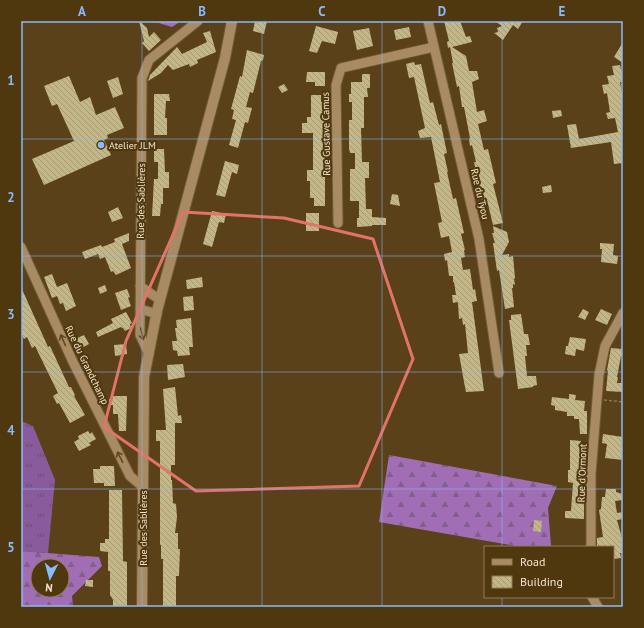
<svg xmlns="http://www.w3.org/2000/svg" width="644" height="628" font-family="'PT Sans',sans-serif">
<style>
.grass{fill:url(#grass-tufts)}
.forest{fill:url(#forest-firs);fill-rule:evenodd}
.building{fill:url(#building-back-hatch)}
.lines{fill:none;stroke-linecap:round;stroke-linejoin:round}
.street-casing{stroke:#715c3a;stroke-width:11}
.secondary-casing{stroke:#715c3a;stroke-width:12}
.path{stroke:#8c7655;stroke-width:1.5;stroke-dasharray:3 2;stroke-linecap:butt}
.street{stroke:#a88b63;stroke-width:9}
.secondary{stroke:#a88b63;stroke-width:10}
.oneway{stroke:#61481f}
.marked{fill:none;stroke:#e2736b;stroke-width:3;stroke-linejoin:round}
.grid{fill:none;stroke:#89bafc;stroke-width:1;stroke-opacity:0.55}
.poi-dot{fill:#89bafc;stroke:#4f370e;stroke-width:1.5}
.labels{text-anchor:middle;dominant-baseline:central;stroke-width:4;stroke-linejoin:round;paint-order:stroke}
.street-label{font-size:10px;fill:#f3e4cf;stroke:#4f370e}
.poi-label{font-size:10px;fill:#f3e4cf;stroke:#4f370e;text-anchor:start}
.neatline{fill:none;stroke:#89bafc;stroke-width:1.5}
.grid-label{font-size:13px;text-anchor:middle;font-weight:bold;fill:#89bafc}
</style>
<defs>
<pattern id="grass-tufts" width="24" height="20" patternUnits="userSpaceOnUse"><rect width="24" height="20" fill="#895b9c"/><path d="M3 7l-1-3M5 7V3M7 7l1-3M15 17l-1-3M17 17v-4M19 17l1-3" fill="none" stroke="#69506d"/></pattern>
<pattern id="forest-firs" width="22" height="20" patternUnits="userSpaceOnUse"><rect width="22" height="20" fill="#a16db5"/><path d="M5 1l3.5 6h-7zM16 11l3.5 6h-7z" fill="#825f8b"/></pattern>
<pattern id="building-back-hatch" width="6" height="6" patternUnits="userSpaceOnUse"><rect width="6" height="6" fill="#c3b787"/><path d="M-1 5l2 2M0 0l6 6M5-1l2 2" fill="none" stroke="#a49a75"/></pattern>
</defs>
<rect width="100%" height="100%" fill="#5b411a"/>
<!-- grass -->
<path class="grass" d="M21 421 33 426 55 480 48 553 21 551Z"/>
<!-- forest -->
<path class="forest" d="M152 21H181L172 27Z
M389 455 557 486 548 508 551 546 552 547H521L379 522Z
M21 551 99 557 102 566 72 596 73 607H21ZM38 566H62V590H38Z"/>
<!-- building -->
<path class="building" d="M139 21 147 28 149 37 154 32 161 40 149 51 142 43 144 41Z
M255 21H267L264 34 253 31Z
M444 21H460L466 37 470 36 472 42 452 47 466 56 469 71H477L479 79 472 82 477 112 484 110 487 121 478 124 484 150 488 149 496 183 493 184 503 223 493 225 488 204 483 205 474 162H476L472 145 470 146 469 139 470 138 464 107H462L459 86 457 87 452 63H453L450 47 448 48 447 42 449 41Z
M495 21H523L518 29 513 25 503 40 494 33 498 32 497 28 502 26Z
M316 26 338 32 335 44 322 41 317 53 309 51Z
M409 27 411 37 396 40 394 30Z
M369 28 373 46 357 50 353 31Z
M210 31 216 52 197 60 198 63 190 67 189 64 173 70 168 65 161 73 148 81 150 75 177 47 182 54 207 42 203 33Z
M623 42V63L614 57Z
M247 50 264 55 263 60 261 61 253 93 250 92 246 107 252 108 248 123 245 122 238 148 229 145 236 120 232 119 234 110 231 109 240 76 242 77Z
M414 62 415 65 421 64 430 103 433 102 439 125 441 124 443 134 447 153 444 154 448 172H447L453 199 456 198 464 233 461 234 465 250H464L465 257 461 258 463 270 470 269 473 290 475 289 477 301 472 302 484 391 466 392 464 382 459 354 468 353 465 324 463 325 462 318 459 319 458 303 457 302 453 303 452 295H456L454 282H453V276H449L447 260 445 261 444 254 452 252 449 236 441 238 438 223 442 222 434 183 440 182 431 137 420 138 418 131 425 128 414 77 409 78 406 64Z
M620 65 623 78V82H620L623 99V163L614 164 611 142 571 148 567 125 576 124 579 139 618 132 615 118 608 119 606 113 610 112 607 93 604 94 602 85 609 84 607 76 614 75 612 66Z
M307 72H325V86H315V82H306Z
M362 74H370V88H367L368 97H364V128H361L362 162H369V178H365L366 209H372V217L386 218V225H372V226L357 227V218H359V201H350V169H355V153H350L349 148V120H352V102H349V94H351V82H362Z
M69 76 80 102 90 97 96 115 115 107 124 128 107 135 108 138 104 140 111 155 44 185 32 159 74 141 57 104 52 106 44 86Z
M118 77 123 94 113 98 107 81Z
M284 84 288 90 282 93 278 87Z
M154 94H169L170 101H166L165 118H167V135H154Z
M311 95H321V102H325V206H314V198H310V181H307V170H313V133H302V123H307V117H311Z
M561 110 562 116 553 118 552 111Z
M154 149H164L165 172H169V188H163V204H161L160 216H152L154 179H158V162H154Z
M225 161 239 165 237 174 232 172 225 197 216 195Z
M551 185 552 192 543 193 542 187Z
M392 194 398 195 400 206 390 204Z
M118 207 123 218 112 222 108 212Z
M212 211 226 214 224 223 219 222 212 247 203 244Z
M306 213H319V231H306Z
M493 226 507 232 509 242 502 255 509 254V257L513 256 515 278 514 279 515 285 513 284V288H512L514 307 505 309 499 270 497 271 493 243H495L492 233H494Z
M129 233V241L122 244 131 268 116 275 113 271 111 272 105 257 100 259 98 254 85 259 82 252 101 245 102 247 115 242 114 239Z
M600 243 614 244 613 255 618 256 617 264 601 262 602 249H600Z
M52 274 57 287 67 283 76 306 66 311 63 303 60 304 57 296 52 298 44 277Z
M202 277 203 287 187 289 186 280Z
M105 285 107 291 100 294 98 288Z
M21 287 48 347 50 346 69 387H71L75 395 74 396 85 415 70 423 59 403 57 404 53 396 58 393 35 346 32 348 27 337 24 339 21 333Z
M127 289 130 297 128 298 131 306 121 310 115 293Z
M193 296 194 310 184 311 183 297Z
M583 309 589 312 585 320 578 317Z
M601 309 612 314 607 325 595 320Z
M126 312 132 323 130 324 131 328 125 331 123 328H122L121 327 98 337 96 332 113 323 111 319Z
M521 314 524 334H528L530 345H526L527 356H525L527 376H536L537 385 533 386V387L518 389 509 320H511V315Z
M191 318 193 347H189L190 355 178 356 177 351 173 350 172 341H177L175 328H177L176 320Z
M84 335 89 344 78 350 73 340Z
M570 337 586 339 584 351 576 349 575 356 565 354 566 346H568Z
M126 344 127 354 115 356 114 345Z
M611 348 623 349V356H621L617 377H618L617 383H623V392L606 391 608 371 607 370Z
M183 364 185 377 168 380 167 365Z
M175 387 178 416 181 415 182 423H175V465H171V480H172L173 503 176 504 177 517 175 533H178V549H180L179 576H176V607H163V559H161V545H160V441H156V430H166L163 389Z
M569 394 576 395 575 400 585 401 584 411H587V434H580L579 419H574V416H567V412L555 410V406L551 405 552 397 569 399Z
M113 396H127L126 431H119L118 414H113V405H109V399H113Z
M88 431 90 434 92 432 96 439 89 443 91 445 79 451 74 442 79 439 78 436Z
M603 434 623 437V460L605 458 607 444 602 443Z
M570 440 581 441V452H583V461H580V479H582V494H584V519L565 518V511H571L573 483 568 482V470H570Z
M100 466H114L115 486H104V483H94L93 469H100Z
M606 489H616V492L623 494V500L615 501 617 513 623 512V519L617 520 622 538H623V553H620L621 558 613 559V547H597V538L603 537 599 510 601 509 602 497H605Z
M109 490H122L123 561 127 562V607H113V600L110 595V571H108V552L100 551V543H105V539H109Z
M534 520 542 521 541 532 533 531Z
M86 580H93V587L85 586Z"/>
<g class="lines">
<!-- street casing -->
<g class="street-casing">
<path id="street" d="M428 21 479 239 499 373
M338 223 336 85 341 68 434 47
M21 247 72 360 130 476 143 487
M140 286 160 300
M140 309 157 314
M149 354 140 335 142 78 149 60 198 21
M591 547V474L599 375 605 346 623 313
M592 597 598 607"/>
</g>
<!-- secondary casing -->
<g class="secondary-casing">
<path id="secondary" d="M142 607 144 377 157 311 225 58 232 21"/>
</g>
<!-- path -->
<path class="path" d="M604 400 623 402"/>
<!-- street -->
<use href="#street" class="street"/>
<!-- secondary -->
<use href="#secondary" class="secondary"/>
</g>
<!-- one-way arrows -->
<defs><path id="oneway-shaft" d="M-6 0H5M1.5-3L5.5 0L1.5 3" fill="none" stroke-width="1.6" stroke-linecap="round" stroke-linejoin="round"/></defs>
<g class="oneway">
<use href="#oneway-shaft" transform="translate(142 334) rotate(77)"/>
<use href="#oneway-shaft" transform="translate(63 340) rotate(-114)"/>
<use href="#oneway-shaft" transform="translate(120 457) rotate(-117)"/>
</g>
<!-- marked area -->
<path class="marked" d="M183 212 284 218 373 239 413 359 359 486 196 491 104 427 126 341Z"/>
<!-- grid -->
<path class="grid" d="M142 21V607M262 21V607M382 21V607M502 21V547M21 139H623M21 256H623M21 372H623M21 489H623M502 597V607"/>
<!-- markers -->
<circle class="poi-dot" cx="101" cy="145" r="4"/>
<g class="labels">
<!-- street labels -->
<g class="street-label">
<text transform="translate(326 134) rotate(-91)">Rue Gustave Camus</text>
<text transform="translate(480 194) rotate(77)">Rue du Tyou</text>
<text transform="translate(141 201) rotate(-89)">Rue des Sablières</text>
<text transform="translate(87 365) rotate(64)">Rue du Grandchamp</text>
<text transform="translate(582 473) rotate(-88)">Rue d'Ormont</text>
<text transform="translate(143 528) rotate(-90)">Rue des Sablières</text>
</g>
<!-- poi labels -->
<g class="poi-label">
<text x="109" y="145">Atelier JLM</text>
</g>
</g>
<!-- border -->
<rect width="644" height="628" fill="none" stroke="#4f370e" stroke-width="44"/>
<!-- legend -->
<rect x="484" y="546" width="130" height="52" fill="#4f370e" stroke="#917c5b"/>
<rect x="492" y="559" width="20" height="6" fill="#a88b63" stroke="#917c5b"/>
<text x="520" y="566" font-size="12" fill="#f3e4cf">Road</text>
<rect x="492" y="576" width="20" height="12" fill="url(#building-back-hatch)" stroke="#917c5b"/>
<text x="520" y="586" font-size="12" fill="#f3e4cf">Building</text>
<!-- north arrow -->
<g transform="translate(50 578) rotate(186)"><circle r="19" fill="#4f370e" stroke="#917c5b"/>
<path d="M0-3L7 15L0 10L-7 15Z" fill="#89bafc"/>
<text y="-6" font-size="11" font-weight="bold" text-anchor="middle" fill="#f3e4cf">N</text>
</g>
<rect x="22" y="22" width="600" height="584" class="neatline"/>
<g class="grid-label">
<text x="82" y="16">A</text>
<text x="202" y="16">B</text>
<text x="322" y="16">C</text>
<text x="442" y="16">D</text>
<text x="562" y="16">E</text>
<text x="11" y="85">1</text>
<text x="11" y="202">2</text>
<text x="11" y="319">3</text>
<text x="11" y="435">4</text>
<text x="11" y="552">5</text>
</g>
</svg>
